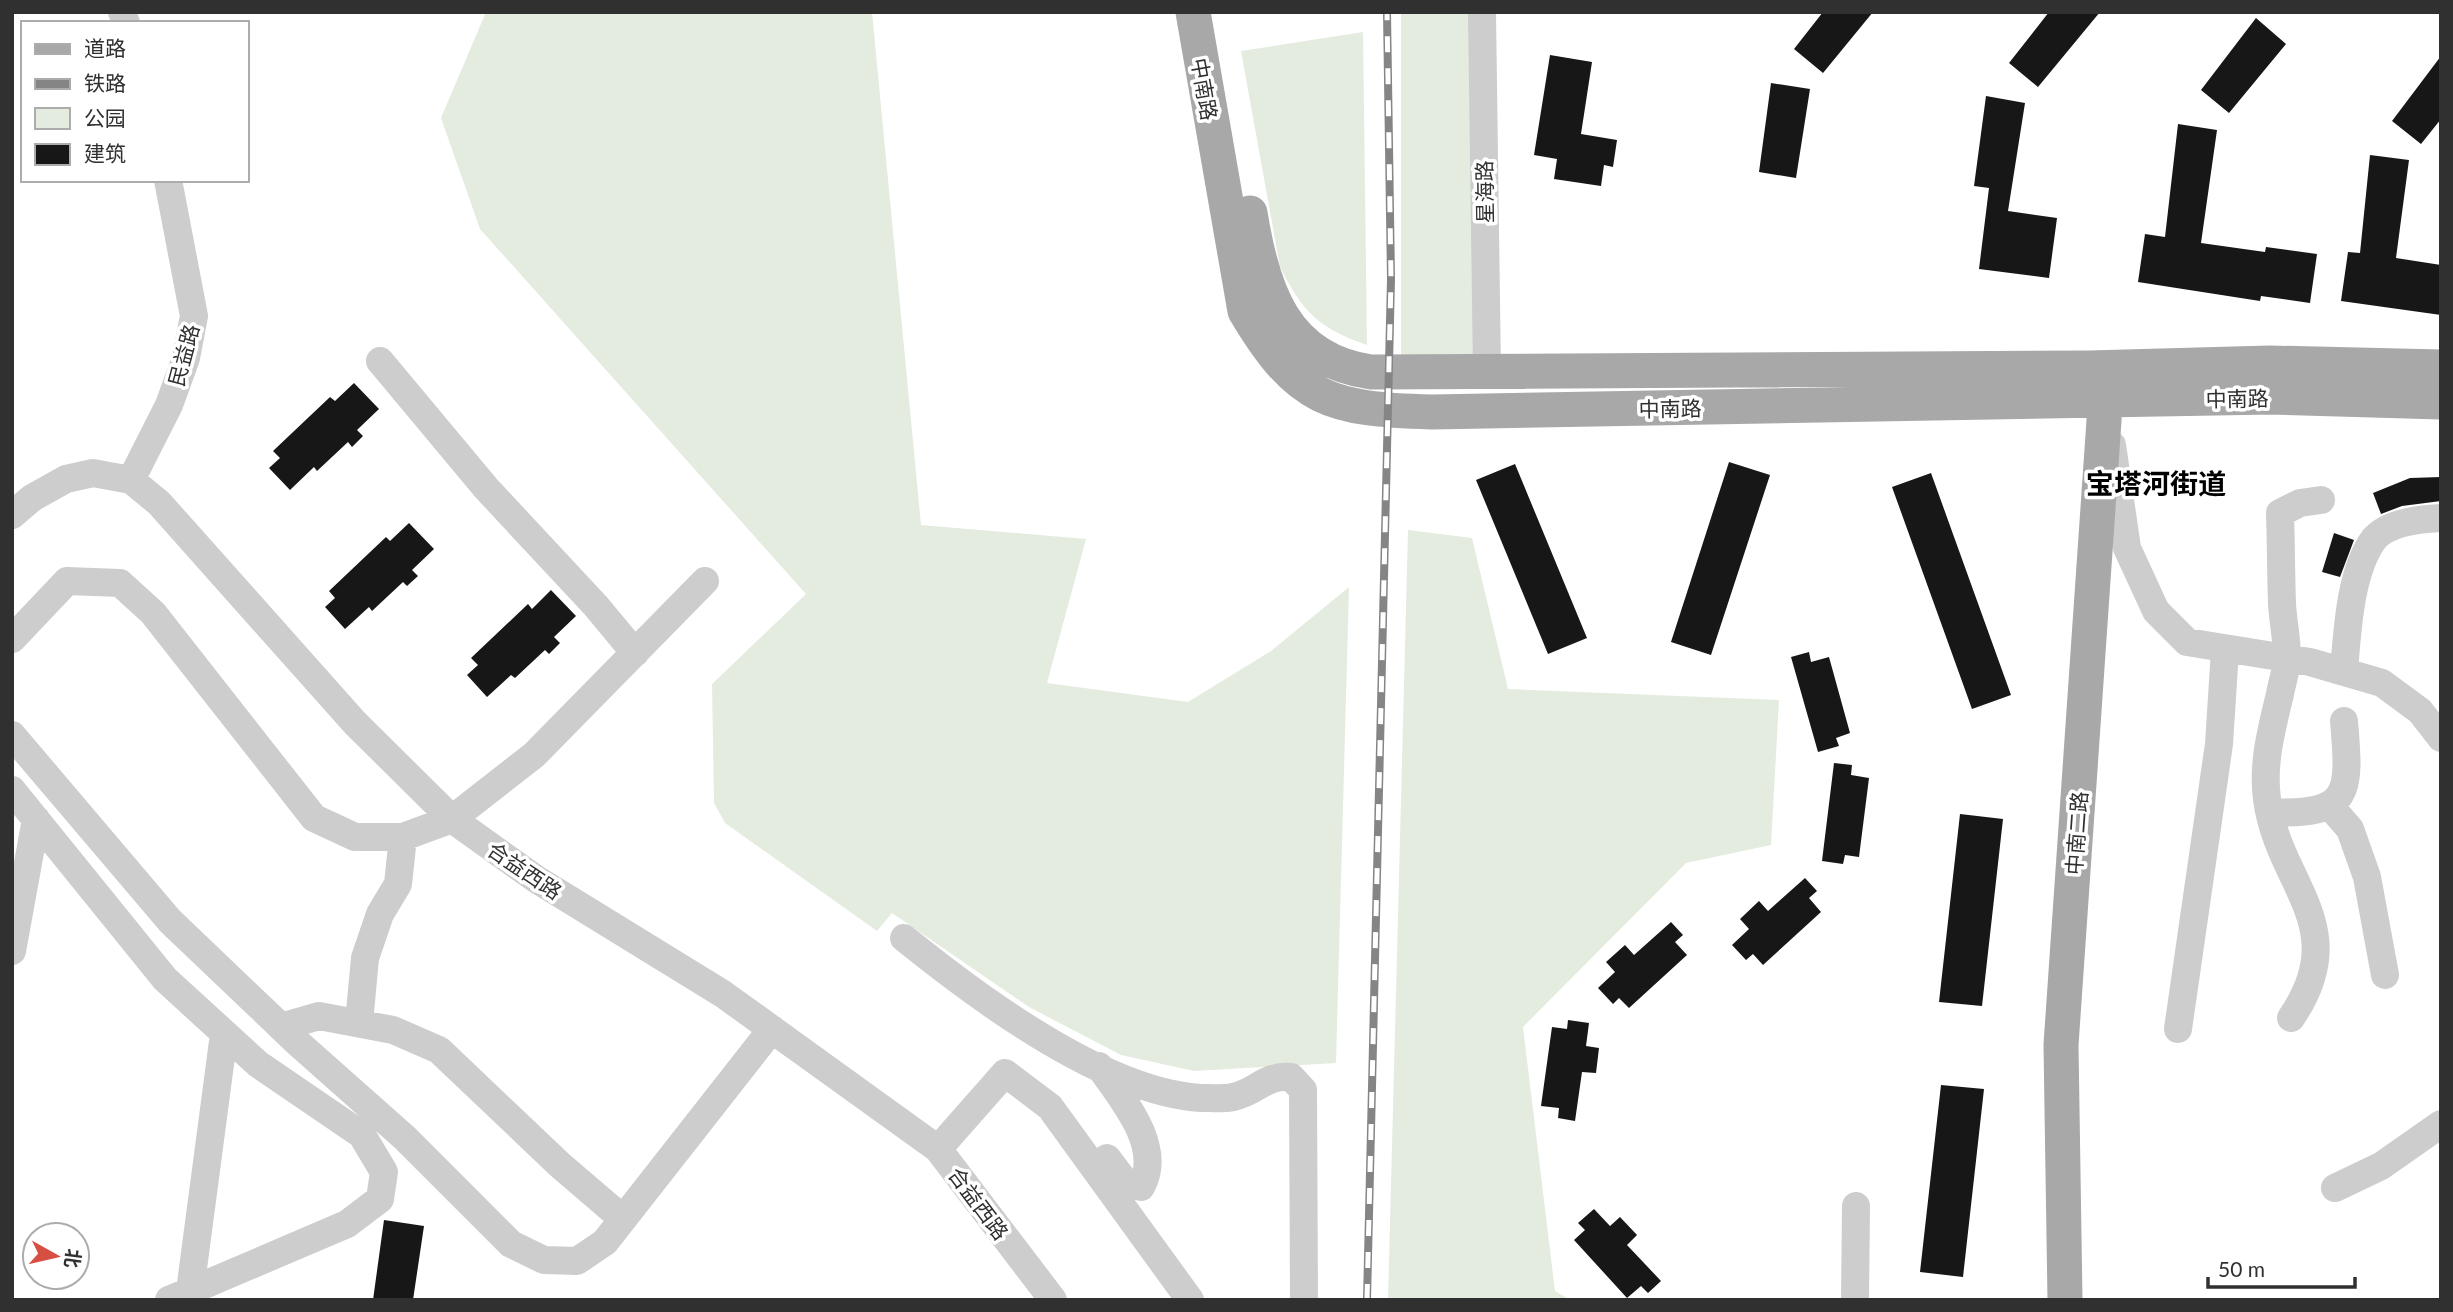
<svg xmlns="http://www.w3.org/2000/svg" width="2453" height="1312" font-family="Lato,'Noto Sans SC',sans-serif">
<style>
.green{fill:#e4ece0}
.building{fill:#171717}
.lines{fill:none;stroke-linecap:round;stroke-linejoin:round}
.minor{stroke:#cdcdcd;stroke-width:28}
.major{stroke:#a8a8a8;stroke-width:35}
.rail-casing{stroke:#858585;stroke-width:8}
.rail{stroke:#fff;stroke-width:5;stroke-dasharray:16;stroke-linecap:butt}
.labels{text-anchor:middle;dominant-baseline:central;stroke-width:7;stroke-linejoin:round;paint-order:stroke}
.street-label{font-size:21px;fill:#303030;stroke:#fff}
.district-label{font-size:28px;font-weight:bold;fill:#000;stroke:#fff}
</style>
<rect width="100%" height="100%" fill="#fff"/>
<!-- green -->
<path class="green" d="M486 12H872L921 525 1086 539 1047 683 1188 702 1271 651 1349 587 1336 1063 1194 1071 1121 1055 1029 1007 892 913 877 931 725 823 714 803 712 684 806 594 480 229 441 118Z
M1401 12H1474L1481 358H1401Z
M1363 32 1367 345C1319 328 1303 313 1280 267L1241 51Z
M1408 530 1472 538 1508 689 1779 700 1771 845 1686 863 1523 1027 1555 1291 1570 1300H1388Z"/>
<!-- building -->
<path class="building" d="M1823 12H1873L1823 73 1794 49Z
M2049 12H2100L2038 87 2009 63Z
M2256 18 2286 44 2229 113 2201 90Z
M1550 55 1592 62 1581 134 1617 140 1613 167 1604 165 1601 186 1554 179 1557 159 1534 155Z
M2441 56V119L2421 144 2392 121Z
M1771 83 1810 89 1796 178 1759 172Z
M1986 96 2025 103 2008 211 2057 218 2049 278 1979 269 1989 188 1974 186Z
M2178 124 2217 130 2201 243 2265 252 2266 247 2317 254 2310 303 2261 296 2260 301 2138 282 2145 234 2165 237Z
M2370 155 2409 160 2396 258 2441 265V315L2341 301 2348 252 2360 253Z
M354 383 379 409 357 430 363 436 352 447 348 442 317 471 314 467 290 490 269 468 280 458 273 451 330 397 335 401Z
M1729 462 1770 475 1711 655 1671 642Z
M1515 464 1587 638 1548 654 1476 480Z
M1931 473 2011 695 1972 709 1892 487Z
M2441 477V501L2402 506 2381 514 2373 493 2410 478Z
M409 523 434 549 412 570 418 576 407 586 403 582 372 611 369 607 345 629 325 607 335 598 329 591 386 537 390 541Z
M2334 533 2354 540 2340 577 2322 572Z
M551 590 576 616 554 637 560 643 549 654 545 650 515 678 511 675 487 697 467 675 478 665 471 658 528 604 532 609Z
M1809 652 1811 662 1829 657 1850 733 1836 738 1839 746 1818 752 1791 657Z
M1834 763 1852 765 1851 775 1869 778 1859 857 1845 855 1843 864 1822 861Z
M1960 814 2003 819 1982 1006 1939 1002Z
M1805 878 1817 891 1809 898 1821 912 1763 965 1753 954 1746 960 1732 945 1749 929 1740 919 1759 901 1768 911Z
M1671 922 1683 935 1675 942 1687 955 1629 1008 1619 998 1613 1004 1598 988 1615 972 1606 962 1625 945 1634 955Z
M1568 1020 1589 1023 1586 1046 1599 1048 1596 1073 1582 1072 1575 1121 1558 1118 1559 1108 1541 1106 1552 1027 1567 1029Z
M1941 1085 1984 1089 1963 1277 1920 1272Z
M1594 1209 1610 1226 1620 1217 1637 1235 1627 1245 1661 1281 1648 1293 1641 1286 1627 1298 1574 1240 1585 1230 1578 1223Z
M384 1220 424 1226 413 1300H373Z"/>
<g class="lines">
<!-- minor -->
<path class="minor" d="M122 12 126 23
M1482 12 1487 372
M380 361 486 488 596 606 635 653
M2112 445 2127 548 2156 611 2187 642 2310 662 2382 683 2420 711 2441 738
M131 480 169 405 186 358 194 316 168 180
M12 515 32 498 66 479 93 473 131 480 159 503 355 723 452 819 536 879 723 994 938 1149 1053 1300
M12 639 67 581 120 583 153 613 314 818 355 837H403L452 819 534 755 705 581
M2344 672C2347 633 2350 571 2374 539 2388 522 2421 519 2441 518
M12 735 170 921 299 1044 405 1138 511 1244 544 1260 577 1261 605 1242 772 1029
M12 790 165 979 258 1064 362 1135 384 1172 380 1199 347 1224 169 1300
M2329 805 2350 829 2367 877 2385 975
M2270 812C2352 816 2350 792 2344 721
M904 938C978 998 1104 1092 1201 1098 1210 1098 1224 1099 1233 1097 1257 1092 1264 1075 1291 1077L1303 1090 1304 1300
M12 951 36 819
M2291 1018C2354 926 2278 885 2267 799 2262 763 2272 728 2280 694 2282 682 2287 669 2287 657 2287 639 2283 622 2282 604 2281 574 2281 543 2280 513L2300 503 2321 500
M359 1023 365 958 380 914 398 884 403 837
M281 1027 319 1016 393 1030 439 1050 560 1165 623 1219
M2178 1029 2219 744 2225 650
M1099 1066C1122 1099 1164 1147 1141 1187L1126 1183 1107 1158
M938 1149 1005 1073 1050 1107 1190 1300
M2335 1188 2381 1166 2441 1124
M190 1291 224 1034
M1855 1300 1856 1206"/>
<!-- major -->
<path class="major" d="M1193 12 1245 311C1299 402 1330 409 1432 412L2272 397 2441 402
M1250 213C1262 289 1284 360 1371 372L2089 368 2270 363 2441 367
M2065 1300 2061 1045 2107 377"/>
<!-- rail casing -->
<g class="rail-casing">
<path id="rail" d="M1367 1300 1391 279 1387 12"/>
</g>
<!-- rail -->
<use href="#rail" class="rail"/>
</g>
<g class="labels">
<!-- street labels -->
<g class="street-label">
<text transform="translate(1205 89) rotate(80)">中南路</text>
<text transform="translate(1484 192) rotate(-91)">星海路</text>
<text transform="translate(183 355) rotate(-75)">民益路</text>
<text transform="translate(2237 398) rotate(-1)">中南路</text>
<text transform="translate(1670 408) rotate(-1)">中南路</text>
<text transform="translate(2076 833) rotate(-86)">中南二路</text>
<text transform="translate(525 870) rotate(34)">合益西路</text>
<text transform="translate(979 1203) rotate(53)">合益西路</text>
</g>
<!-- district labels -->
<g class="district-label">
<text x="2156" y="483">宝塔河街道</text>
</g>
</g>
<!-- border -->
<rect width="2453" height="1312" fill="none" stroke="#303030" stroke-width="28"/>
<!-- legend -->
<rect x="21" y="21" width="228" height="161" fill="#ffffff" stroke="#acacac" stroke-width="2"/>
<rect x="35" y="44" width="35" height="10" fill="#a8a8a8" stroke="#acacac" stroke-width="2"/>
<text x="84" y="56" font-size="21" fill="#303030">道路</text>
<rect x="35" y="79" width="35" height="10" fill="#858585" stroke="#acacac" stroke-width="2"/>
<text x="84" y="91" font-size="21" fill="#303030">铁路</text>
<rect x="35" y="108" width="35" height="21" fill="#e4ece0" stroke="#acacac" stroke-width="2"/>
<text x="84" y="126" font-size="21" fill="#303030">公园</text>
<rect x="35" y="144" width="35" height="21" fill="#171717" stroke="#acacac" stroke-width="2"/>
<text x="84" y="161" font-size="21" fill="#303030">建筑</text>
<!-- north arrow -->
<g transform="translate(56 1256) rotate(98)"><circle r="33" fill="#ffffff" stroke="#acacac" stroke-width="2"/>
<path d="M0-5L12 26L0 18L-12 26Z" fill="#d74f42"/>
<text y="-10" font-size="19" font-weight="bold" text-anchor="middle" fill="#303030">北</text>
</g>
<!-- scale -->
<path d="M2208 1277v10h147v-10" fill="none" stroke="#303030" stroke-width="3.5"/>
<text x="2218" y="1277" font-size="21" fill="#303030" stroke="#ffffff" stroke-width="5" paint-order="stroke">50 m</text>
</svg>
